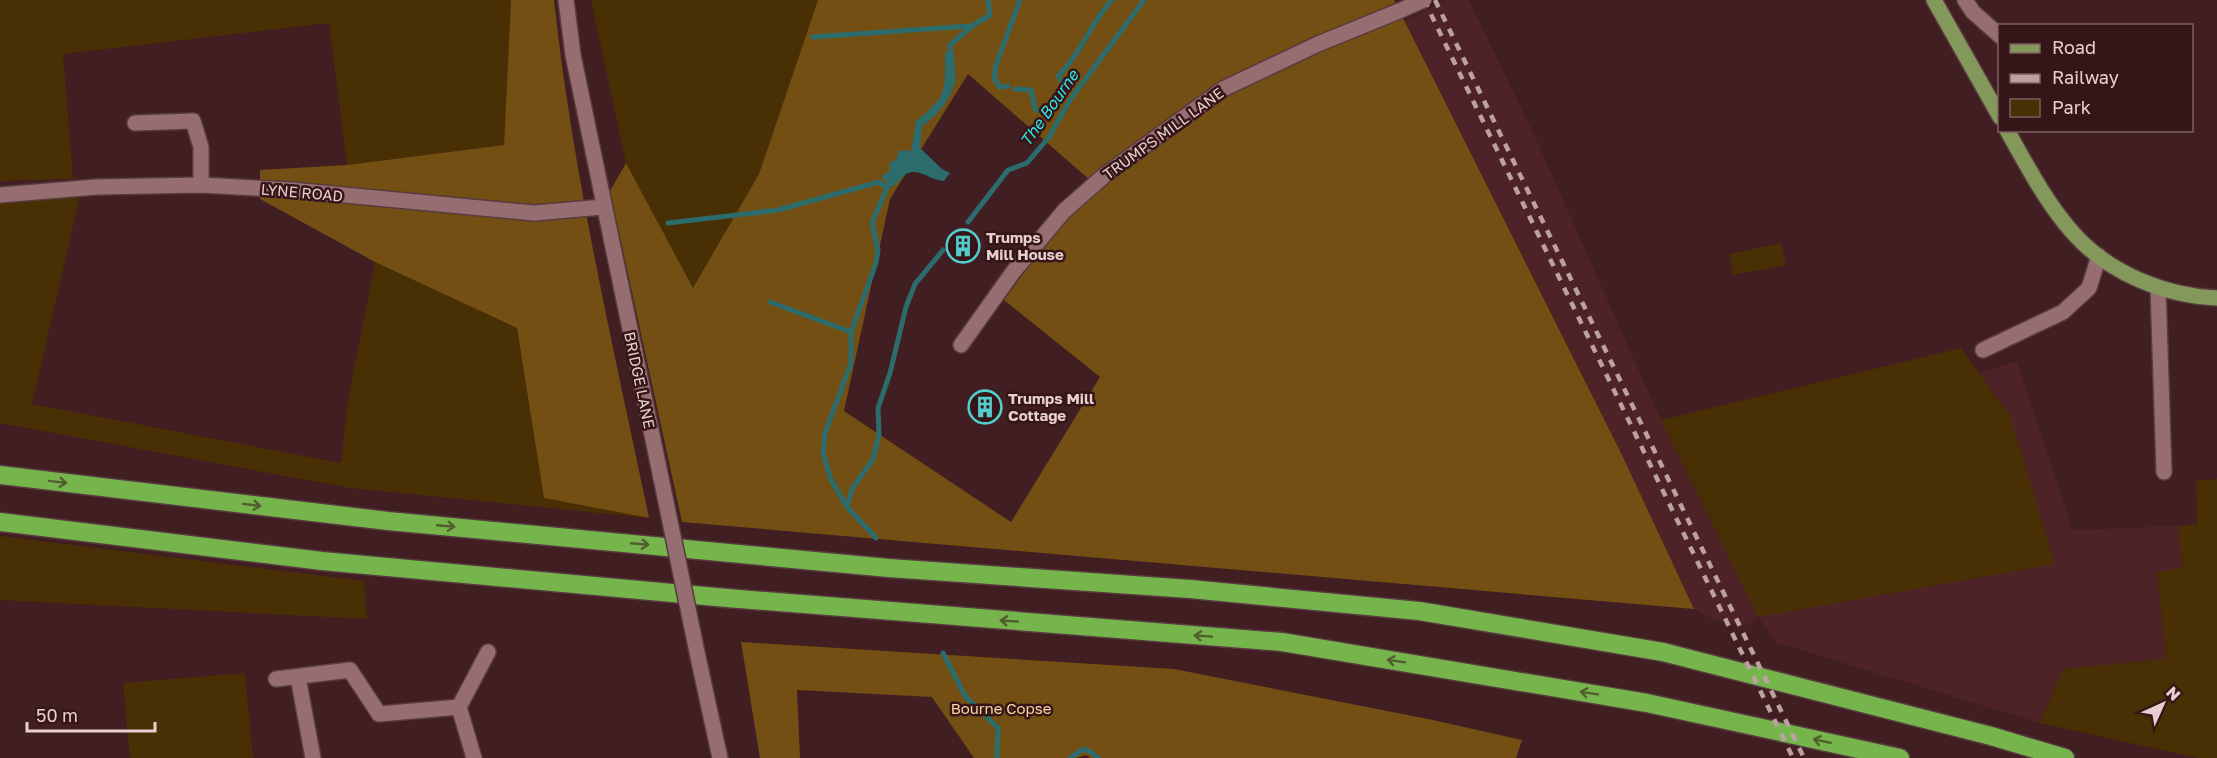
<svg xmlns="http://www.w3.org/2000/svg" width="2217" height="758" font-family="'Golos Text',sans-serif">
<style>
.built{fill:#4d2328}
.green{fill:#492f04}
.forest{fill:#734f13;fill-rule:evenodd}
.water{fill:#2c6c6c}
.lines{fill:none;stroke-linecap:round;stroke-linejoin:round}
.stream{stroke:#2c6c6c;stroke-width:5}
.minor-casing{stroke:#573b3e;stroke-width:18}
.major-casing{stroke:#573b3e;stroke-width:18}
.highway-casing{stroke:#573b3e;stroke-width:21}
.minor{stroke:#966d70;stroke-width:15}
.major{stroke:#83985a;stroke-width:15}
.highway{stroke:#76b44c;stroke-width:18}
.rail{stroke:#bca1a3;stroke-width:4.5;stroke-dasharray:8 8;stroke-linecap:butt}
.minor-bridge-casing{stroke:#573b3e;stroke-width:18;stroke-linecap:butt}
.minor-bridge{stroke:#966d70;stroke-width:15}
.oneway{stroke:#525d2f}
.labels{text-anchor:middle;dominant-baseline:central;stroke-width:5;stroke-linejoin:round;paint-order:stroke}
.street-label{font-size:15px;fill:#e7cfd0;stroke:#351518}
.poi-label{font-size:15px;font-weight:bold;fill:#e7cfd0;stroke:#351518;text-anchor:start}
.park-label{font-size:15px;fill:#fed6a0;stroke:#351518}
.water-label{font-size:16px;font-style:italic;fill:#2deae9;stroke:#351518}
</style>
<rect width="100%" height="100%" fill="#401e22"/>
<!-- built -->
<path class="built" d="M1447 0H1469L1536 139 1661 420 1758 617 2010 416 1979 373 2017 361 2072 530 2178 526 2182 568 2157 573 2166 659 2063 669 2040 723 1775 642 1758 617 1746 626 1715 620 1694 609 1622 455 1405 21Z"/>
<!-- green -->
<path class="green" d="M0 0H511L504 145 347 165 329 23 63 54 73 179 0 181Z
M591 0H818L759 174 693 289 626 163Z
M80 196 32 404 341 463 348 400 375 262 517 328 544 498 649 518 350 488 0 423V203Z
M1781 243 1786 265 1733 275 1729 254Z
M1961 348 2010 416 2055 564 1758 617 1661 420Z
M2217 479V758H2198L2040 723 2063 669 2166 659 2157 572 2182 568 2178 526 2197 524 2196 481Z
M0 536 364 581 367 619 0 600Z
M245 673 253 758H130L123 683Z"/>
<!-- forest -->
<path class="forest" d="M511 0H554C573 175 613 346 649 518L544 498 517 328 375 262 260 199V170L347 165 504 145Z
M818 0H1394L1622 455 1694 609 682 522 610 191 626 163 693 288 759 174ZM968 74 1091 181 1004 300 1100 377 1011 522 844 411 890 199Z
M741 642 1174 669 1433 720 1522 740 1516 758H1090L1086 755 1076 758H974L932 697 797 690 800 758H760Z"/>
<!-- water -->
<path class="water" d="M949 51 954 52C954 61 956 72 955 81 952 98 936 117 922 126L920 148 942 169 950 173 944 181C931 181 919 167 906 174 901 178 898 184 892 187L882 178 883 175 889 172 890 163 896 159 900 150 911 151 916 121C947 97 945 91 945 53Z"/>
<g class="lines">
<!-- stream -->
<path class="stream" d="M813 37 970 26
M951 56 950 45 972 26 990 15 988 0
M1062 82 1058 76C1081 54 1090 23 1112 0
M1008 86 1000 87 994 78 996 65 1020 0
M1015 89 1031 90 1035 109 1046 113
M968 222 1008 170 1027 163 1049 137 1070 100 1144 0
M668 223 778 210 879 182 887 188
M770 302 851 332
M847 506 852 489 873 459 879 435 878 408 890 373 906 307 915 284 943 250
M876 538 847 507 831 480 823 453 825 433 851 363V332L876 263 878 250 872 223 891 178
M943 653 965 696 998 728 997 758
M1070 758 1083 749 1091 752 1098 758"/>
<!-- minor casing -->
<g class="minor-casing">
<path id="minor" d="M566 0 573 55 661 478
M1965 0 1973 12 2000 36
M135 123 193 121 201 147V185
M0 195 96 187 201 185 292 190 534 213 603 207
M2158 287 2164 472
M961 345 1013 272 1064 211 1106 174 1223 89 1318 44 1399 11
M1983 350 2063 312 2089 288 2099 256
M698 657 720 758
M298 677 313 758
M276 679 350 670 379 714 459 707
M474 758 459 707 488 652"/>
</g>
<!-- major casing -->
<g class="major-casing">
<path id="major" d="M1934 0 2000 117
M2007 130C2027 166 2047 204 2074 234 2109 273 2165 296 2217 298"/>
</g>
<!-- highway casing -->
<g class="highway-casing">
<path id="highway" d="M0 475 388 521 889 568 1190 589 1419 611 1663 652 1991 736 2065 758
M0 522 322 561 727 598 1282 642 1647 703 1900 758"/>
</g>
<!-- minor -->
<use href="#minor" class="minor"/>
<!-- major -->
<use href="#major" class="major"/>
<!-- highway -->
<use href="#highway" class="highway"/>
<!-- rail -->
<path class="rail" d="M1424 0 1793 758
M1435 0 1804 758"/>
<!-- minor-bridge casing -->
<g class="minor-bridge-casing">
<path id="minor-bridge" d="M1399 11 1424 0
M661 478 698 657"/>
</g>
<!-- minor-bridge -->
<use href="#minor-bridge" class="minor-bridge"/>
</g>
<!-- one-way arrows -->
<defs><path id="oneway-shaft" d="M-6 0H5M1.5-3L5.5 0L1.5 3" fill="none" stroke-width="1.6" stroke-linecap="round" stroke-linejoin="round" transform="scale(1.5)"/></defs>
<g class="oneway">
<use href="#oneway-shaft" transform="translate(58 482) rotate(7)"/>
<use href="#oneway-shaft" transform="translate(252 505) rotate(7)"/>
<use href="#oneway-shaft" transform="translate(446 526) rotate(5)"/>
<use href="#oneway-shaft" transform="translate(640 544) rotate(5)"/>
<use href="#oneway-shaft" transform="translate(1009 621) rotate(-176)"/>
<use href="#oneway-shaft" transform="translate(1203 636) rotate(-176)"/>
<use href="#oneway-shaft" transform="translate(1396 661) rotate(-171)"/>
<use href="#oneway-shaft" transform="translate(1589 693) rotate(-171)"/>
<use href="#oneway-shaft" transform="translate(1822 741) rotate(-168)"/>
</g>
<!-- icons -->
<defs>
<g id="building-ring" transform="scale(1.725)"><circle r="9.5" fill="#351518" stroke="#52cdcc" stroke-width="1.5"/><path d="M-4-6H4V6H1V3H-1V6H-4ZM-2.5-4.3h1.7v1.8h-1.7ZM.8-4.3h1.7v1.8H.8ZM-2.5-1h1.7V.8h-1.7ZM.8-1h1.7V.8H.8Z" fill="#52cdcc"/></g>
</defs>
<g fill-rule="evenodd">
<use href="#building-ring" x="963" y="246"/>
<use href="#building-ring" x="985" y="407"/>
</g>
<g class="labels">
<!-- street labels -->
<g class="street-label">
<text transform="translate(1163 133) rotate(-36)">TRUMPS MILL LANE</text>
<text transform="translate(302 192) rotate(5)">LYNE ROAD</text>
<text transform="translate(640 380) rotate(78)">BRIDGE LANE</text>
</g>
<!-- poi labels -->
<g class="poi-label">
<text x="986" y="237">Trumps<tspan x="986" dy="17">Mill House</tspan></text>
<text x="1008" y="398">Trumps Mill<tspan x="1008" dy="17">Cottage</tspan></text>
</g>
<!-- park labels -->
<g class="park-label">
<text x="1001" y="708">Bourne Copse</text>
</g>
<!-- water labels -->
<g class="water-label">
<text transform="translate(1049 108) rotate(-55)">The Bourne</text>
</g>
</g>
<!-- legend -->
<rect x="1998" y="24" width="195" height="108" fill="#351518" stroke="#7c5f62" stroke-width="1.5"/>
<rect x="2010" y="44" width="30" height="9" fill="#83985a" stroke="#7c5f62" stroke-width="1.5"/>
<text x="2052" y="54" font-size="18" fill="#e7cfd0">Road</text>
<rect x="2010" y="74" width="30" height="9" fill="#bca1a3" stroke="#7c5f62" stroke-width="1.5"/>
<text x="2052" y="84" font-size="18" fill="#e7cfd0">Railway</text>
<rect x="2010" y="99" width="30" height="18" fill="#492f04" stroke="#7c5f62" stroke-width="1.5"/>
<text x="2052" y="114" font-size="18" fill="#e7cfd0">Park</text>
<!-- north arrow -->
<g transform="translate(2163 704) rotate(45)" stroke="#351518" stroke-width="4.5" paint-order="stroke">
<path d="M0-4.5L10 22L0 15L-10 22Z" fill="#e7cfd0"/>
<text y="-9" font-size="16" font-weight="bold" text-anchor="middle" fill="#e7cfd0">N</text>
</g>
<!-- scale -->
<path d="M27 722v9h128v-9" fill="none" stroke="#e7cfd0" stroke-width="3"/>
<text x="36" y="722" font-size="18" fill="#e7cfd0" stroke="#351518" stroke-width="4.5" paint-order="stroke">50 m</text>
</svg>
